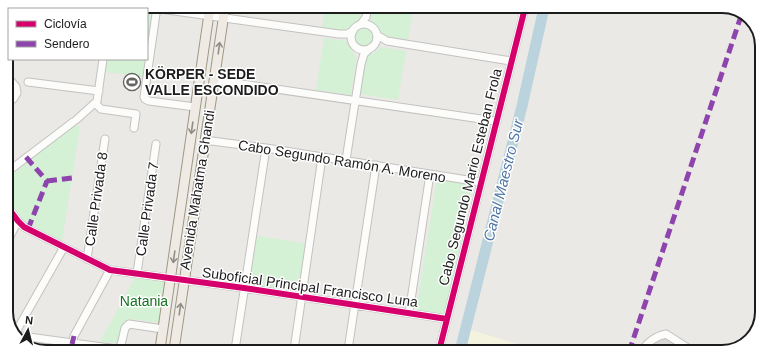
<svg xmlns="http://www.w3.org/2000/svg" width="768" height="358" font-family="Helvetica,sans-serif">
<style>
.residential{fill:#dad8d6}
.education{fill:#f4f3e0}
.park{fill:#d4f0d5}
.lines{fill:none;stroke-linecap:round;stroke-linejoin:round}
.river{stroke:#bbd3dc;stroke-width:11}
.minor-casing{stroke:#c3c2c1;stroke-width:9}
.major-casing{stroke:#9f9784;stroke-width:11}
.minor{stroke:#fcfcfb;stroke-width:7}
.major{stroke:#efebe4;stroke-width:9}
.quiet{stroke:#8e44ad;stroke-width:5;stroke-dasharray:10 5;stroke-linecap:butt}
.cycleway-casing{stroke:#fff;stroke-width:8}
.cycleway{stroke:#d6006c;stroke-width:6}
.oneway{stroke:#908e8a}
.labels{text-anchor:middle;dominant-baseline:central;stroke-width:3;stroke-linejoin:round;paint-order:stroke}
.poi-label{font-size:14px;font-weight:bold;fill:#1c1c1c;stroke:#fff;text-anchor:start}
.street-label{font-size:14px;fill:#1c1c1c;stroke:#fff}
.park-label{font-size:14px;fill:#13721f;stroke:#fff}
.water-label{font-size:15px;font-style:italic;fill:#5076a5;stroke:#fff}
.rim{fill:none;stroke:#1c1c1c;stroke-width:2}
</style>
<rect width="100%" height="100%" fill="#ebe9e5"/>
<!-- residential -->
<path class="residential" d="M660 335 694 352H641Z"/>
<!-- education -->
<path class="education" d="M468 329 540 351H462Z"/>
<!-- park -->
<path class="park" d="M325 7H365L363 20 346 31 322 27Z
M373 7 413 8 408 40 384 36 371 21Z
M147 11H153L147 54Z
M352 37a12 12 0 1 1 24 0a12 12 0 1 1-24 0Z
M324 38 346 41 356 57 351 95 316 90Z
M382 47 406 51 398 100 360 94 365 58Z
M108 59H146L144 77 106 72Z
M75 124 80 127 62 241 23 220 6 198V180Z
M437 178 472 184 446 316 416 311Z
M252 235 309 244 302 297 244 288Z
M135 277 165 280 160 323 130 319 124 323 120 340 114 343 100 342Z"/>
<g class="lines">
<!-- river -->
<path class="river" d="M460 351 522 106 544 8"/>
<!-- minor casing -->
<g class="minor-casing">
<path id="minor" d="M139 6 339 34H347L353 31
M157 7 144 97 145 99 149 101 195 107
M111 9V6
M361 24 366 17 368 7
M351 37a13 13 0 1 1 26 0a13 13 0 1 1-26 0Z
M377 35 387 41 511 61
M6 75 16 87 17 93 14 98 6 105
M214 80 495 121
M28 82 99 91
M95 103 101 109 136 114 134 128
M76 120 97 101 103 59
M204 140 266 148 480 182
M346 160 361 64 364 54 370 48
M6 173 73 122
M6 205 18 221 24 227 110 270 244 288 447 319
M6 244 18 221
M87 259 105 139
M137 273 156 144
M409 313 430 174
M14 335 117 349 121 345 125 328 129 324 163 329
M15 336 17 330 64 247
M72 344 74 336 110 270
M235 350 266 148
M294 350 322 157
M348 350 376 165
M439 351 525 8
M641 352C647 343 655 336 666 334L694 352"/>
</g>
<!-- major casing -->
<g class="major-casing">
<path id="major" d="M160 349 210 7
M174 350 225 7"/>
</g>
<!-- minor -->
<use href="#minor" class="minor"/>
<!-- major -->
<use href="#major" class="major"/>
<!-- quiet -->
<path class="quiet" d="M26 157 47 181
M47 181 72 178
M28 229 47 181
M15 336 17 330
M72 344 74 336
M629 352 742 13"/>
<!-- cycleway casing -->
<g class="cycleway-casing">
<path id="cycleway" d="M6 205 18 221 24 227 110 270 244 288 447 319
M439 351 525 8"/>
</g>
<!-- cycleway -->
<use href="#cycleway" class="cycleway"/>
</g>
<!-- one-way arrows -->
<defs><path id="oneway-shaft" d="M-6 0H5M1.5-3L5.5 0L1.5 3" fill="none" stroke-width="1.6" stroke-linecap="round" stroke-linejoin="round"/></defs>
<g class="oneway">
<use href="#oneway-shaft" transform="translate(219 48) rotate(-82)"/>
<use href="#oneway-shaft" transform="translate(192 128) rotate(98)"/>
<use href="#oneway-shaft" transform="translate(174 257) rotate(98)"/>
<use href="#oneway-shaft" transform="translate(180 309) rotate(-82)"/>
</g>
<!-- icons -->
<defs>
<g id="stadium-ring" transform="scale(0.9)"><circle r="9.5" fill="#fff" stroke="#646462" stroke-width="1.5"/><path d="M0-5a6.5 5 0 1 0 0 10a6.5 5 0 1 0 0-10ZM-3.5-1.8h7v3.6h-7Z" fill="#646462"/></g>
</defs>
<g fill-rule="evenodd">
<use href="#stadium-ring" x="132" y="82"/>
</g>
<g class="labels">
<!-- poi labels -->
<g class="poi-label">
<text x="145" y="74">KÖRPER - SEDE<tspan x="145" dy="16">VALLE ESCONDIDO</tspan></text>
</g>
<!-- street labels -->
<g class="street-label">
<text transform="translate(342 161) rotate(9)">Cabo Segundo Ramón A. Moreno</text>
<text transform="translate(470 177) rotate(-76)">Cabo Segundo Mario Esteban Frola</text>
<text transform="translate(197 190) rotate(-81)">Avenida Mahatma Ghandi</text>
<text transform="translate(96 199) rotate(-82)">Calle Privada 8</text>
<text transform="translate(147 209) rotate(-82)">Calle Privada 7</text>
<text transform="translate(310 287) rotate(8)">Suboficial Principal Francisco Luna</text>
</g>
<!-- park labels -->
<g class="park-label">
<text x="144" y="301">Natania</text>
</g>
<!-- water labels -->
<g class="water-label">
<text transform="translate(503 180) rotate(-76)">Canal Maestro Sur</text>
</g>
</g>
<!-- crop -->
<path d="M0 0H768V358H0ZM46 13H722A33 33 0 0 1 755 46V312A33 33 0 0 1 722 345H46A33 33 0 0 1 13 312V46A33 33 0 0 1 46 13Z" fill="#fff" fill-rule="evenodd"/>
<path class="rim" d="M46 13H722A33 33 0 0 1 755 46V312A33 33 0 0 1 722 345H46A33 33 0 0 1 13 312V46A33 33 0 0 1 46 13Z"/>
<!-- legend -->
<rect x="8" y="8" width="140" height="52" fill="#ffffff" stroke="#a4a4a4"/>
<rect x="16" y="21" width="20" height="6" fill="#d6006c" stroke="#a4a4a4"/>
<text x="44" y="28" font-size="12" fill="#1c1c1c">Ciclovía</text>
<rect x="16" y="41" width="20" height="6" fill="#8e44ad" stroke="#a4a4a4"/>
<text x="44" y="48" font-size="12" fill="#1c1c1c">Sendero</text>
<!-- north arrow -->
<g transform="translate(28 330) rotate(7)" stroke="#ffffff" stroke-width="3" paint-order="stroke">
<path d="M0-3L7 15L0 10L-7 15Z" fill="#1c1c1c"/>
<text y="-6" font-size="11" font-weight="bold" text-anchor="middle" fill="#1c1c1c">N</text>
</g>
</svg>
